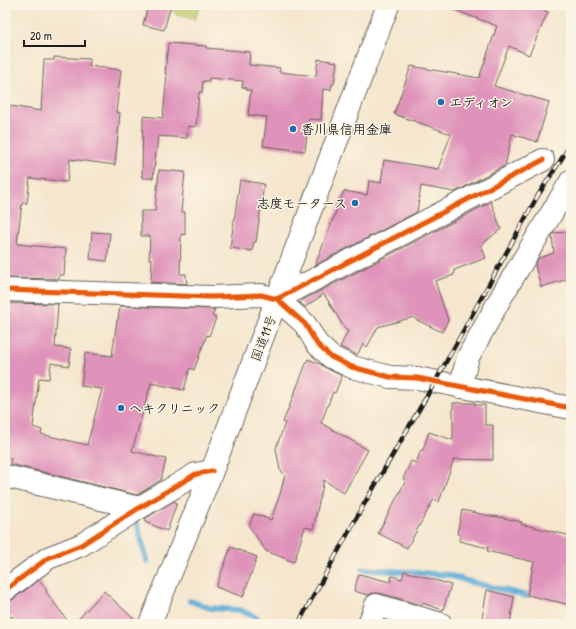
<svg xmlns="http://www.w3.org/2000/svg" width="576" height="629" font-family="'Patrick Hand','Klee One',sans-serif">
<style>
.green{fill:#bccf72;stroke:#6c7647}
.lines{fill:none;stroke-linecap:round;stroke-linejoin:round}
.stream{stroke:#5babd6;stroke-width:6}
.building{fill:#df92ba}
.street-casing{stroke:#68635a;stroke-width:24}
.highway-casing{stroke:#68635a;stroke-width:24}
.street{stroke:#fff;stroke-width:22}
.highway{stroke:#fff;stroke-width:22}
.rail-casing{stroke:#1c1c1c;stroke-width:4.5}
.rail{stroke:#fcf5e5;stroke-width:3;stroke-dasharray:9;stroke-linecap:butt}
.cycleway-casing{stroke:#fcf5e5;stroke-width:8}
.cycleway{stroke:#e8590c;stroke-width:5}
.poi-dot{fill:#1f6fb2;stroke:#fcf5e5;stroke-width:1.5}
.labels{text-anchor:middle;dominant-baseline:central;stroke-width:3;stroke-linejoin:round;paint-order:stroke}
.poi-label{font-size:13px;font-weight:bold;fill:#1c1c1c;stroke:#fcf5e5;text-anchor:start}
.street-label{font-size:13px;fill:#1c1c1c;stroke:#fcf5e5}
</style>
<rect width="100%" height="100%" fill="#fcf5e5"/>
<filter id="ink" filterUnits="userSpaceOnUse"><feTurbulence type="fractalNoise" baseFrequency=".025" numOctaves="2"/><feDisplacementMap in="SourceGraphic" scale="8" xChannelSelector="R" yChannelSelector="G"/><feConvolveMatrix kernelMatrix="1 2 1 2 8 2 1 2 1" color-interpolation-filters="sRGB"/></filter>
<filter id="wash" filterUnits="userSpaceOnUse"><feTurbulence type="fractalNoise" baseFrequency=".012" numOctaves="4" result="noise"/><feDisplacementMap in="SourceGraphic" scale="16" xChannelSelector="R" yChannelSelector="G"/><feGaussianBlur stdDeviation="0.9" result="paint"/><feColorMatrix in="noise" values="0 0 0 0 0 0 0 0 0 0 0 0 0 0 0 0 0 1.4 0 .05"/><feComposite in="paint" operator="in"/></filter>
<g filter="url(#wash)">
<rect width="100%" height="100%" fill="#f5e6cd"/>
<!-- green -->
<path class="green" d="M167 5H200L195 19 177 15Z"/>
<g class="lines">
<!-- stream -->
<path class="stream" d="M135 516 147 561
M363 569 449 575 467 581 527 596
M190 601 210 608 240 610 257 618"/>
</g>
<g id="blocks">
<!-- building -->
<path class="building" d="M148 5H171L164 30 143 25Z
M447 5H532L548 12 529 55 509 46 494 86 549 102 537 142 512 134 505 166 501 168H498V169L455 192 421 186 417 212 315 265 344 191 367 195 369 181 381 183 384 160 438 169 451 134 394 114 411 66 479 78 497 26 447 7Z
M168 43 206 46V48L250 52 249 65 280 68 279 72 316 76 318 59 337 62 334 84H332L331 90 323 89 321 120 309 119 305 151 263 146 267 117 248 115 251 90H246L247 88 242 87 243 81 209 78V81H203L202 92H199L196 127 188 126 187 138 158 136 153 178H142L143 116 163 118 167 74H165Z
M54 57 90 59 89 66 121 70 116 112 120 113 115 165 70 159 67 182 30 178 27 203H22L17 244 66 249 64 275H59V279L5 278V151L10 121H5V105L41 111 44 60H54Z
M159 170 185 172 181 212H185V235L181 234 180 274H186L187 284 151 282 152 259H149L150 236H141V211H155Z
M240 180 264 184 256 242H254L252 251 230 248Z
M491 202 501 229 481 245 486 258 454 270 455 273 453 274 454 275 435 281 448 320 442 332 415 319 414 317 378 327 367 347 363 344 357 355 340 347 348 331 345 329 324 294 305 307 300 303 301 301Z
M92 232 110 233 107 261 90 259Z
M571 232V278L541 287 535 266 539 258 554 253 552 236 554 233Z
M5 303 58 304 55 347 71 349 69 366 51 363 49 379 39 378 33 427 42 430 41 434 87 445 102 389 81 386 85 353 112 356 117 320H118L120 306 215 309 212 316 216 318 209 336 207 335 194 370 190 368 184 390 151 383 132 451 166 459 161 480 137 495 10 464 11 458H5V426L7 412H5Z
M308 359 320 364 326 368 342 376 335 393 333 392 321 423 368 450 344 493 324 480 313 529 305 527 294 562 266 551 249 526 254 514 271 520 280 494 285 475 280 470 276 448 285 423 283 422Z
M453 403H475V405H485V425H493V460L454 459 439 502 434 499 407 548 378 533 406 480 403 479 411 461 416 463 421 450H423L429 432 453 440Z
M174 501 177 503 167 531 145 522 146 518Z
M462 510 495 517V516L522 522 521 524 571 536V605L527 595 534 562 487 551 488 548 459 541 460 534H457Z
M231 547 257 557 243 597 216 587Z
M404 571 451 585 443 610 422 603V605L380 593H374L368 595 354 591 359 574 390 582 392 576 402 579Z
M39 580 47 591 46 592 70 624H18L12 616 5 621V602L12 600Z
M487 590 514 597 510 624H481Z
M104 591 138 623V624H74Z"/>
</g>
</g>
<g filter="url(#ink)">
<use href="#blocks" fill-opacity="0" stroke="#68635a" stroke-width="1"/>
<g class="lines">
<!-- street casing -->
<g class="street-casing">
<path id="street" d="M5 290 212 297 261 295 277 299 305 324 317 344 331 357 352 367 390 377 417 378 571 408
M277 299 543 160
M460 387 468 357 504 292 571 181
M5 476 139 508
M5 590 48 558 81 545 139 508 196 474 212 471
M369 624 376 605 441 624"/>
</g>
<!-- highway casing -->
<g class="highway-casing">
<path id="highway" d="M150 624 212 471 388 5"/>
</g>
<!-- street -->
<use href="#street" class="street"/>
<!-- highway -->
<use href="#highway" class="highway"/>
<!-- rail casing -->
<g class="rail-casing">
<path id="rail" d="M298 624 363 506 435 382 537 197 571 144"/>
</g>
<!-- rail -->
<use href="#rail" class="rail"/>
<!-- cycleway casing -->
<g class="cycleway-casing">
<path id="cycleway" d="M5 290 212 297 261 295 277 299 305 324 317 344 331 357 352 367 390 377 417 378 571 408
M277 299 543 160
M5 590 48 558 81 545 139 508 196 474 212 471"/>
</g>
<!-- cycleway -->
<use href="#cycleway" class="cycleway"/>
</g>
</g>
<!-- markers -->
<g class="poi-dot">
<circle cx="441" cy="102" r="4"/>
<circle cx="293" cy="129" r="4"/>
<circle cx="355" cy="203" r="4"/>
<circle cx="121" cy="408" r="4"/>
</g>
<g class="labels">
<!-- poi labels -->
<g class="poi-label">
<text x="449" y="102">エディオン</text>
<text x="301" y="129">香川県信用金庫</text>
<text x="347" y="203" text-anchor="end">志度モータース</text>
<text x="129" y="408">ヘキクリニック</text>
</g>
<!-- street labels -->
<g class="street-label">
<text transform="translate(263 338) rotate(-69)">国道11号</text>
</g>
</g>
<!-- margin -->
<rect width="576" height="629" fill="none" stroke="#fcf5e5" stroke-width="20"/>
<!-- scale -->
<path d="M24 40v6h61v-6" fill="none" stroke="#1c1c1c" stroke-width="2"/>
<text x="30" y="40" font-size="12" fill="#1c1c1c" stroke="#fcf5e5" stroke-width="3" paint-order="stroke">20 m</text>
</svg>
